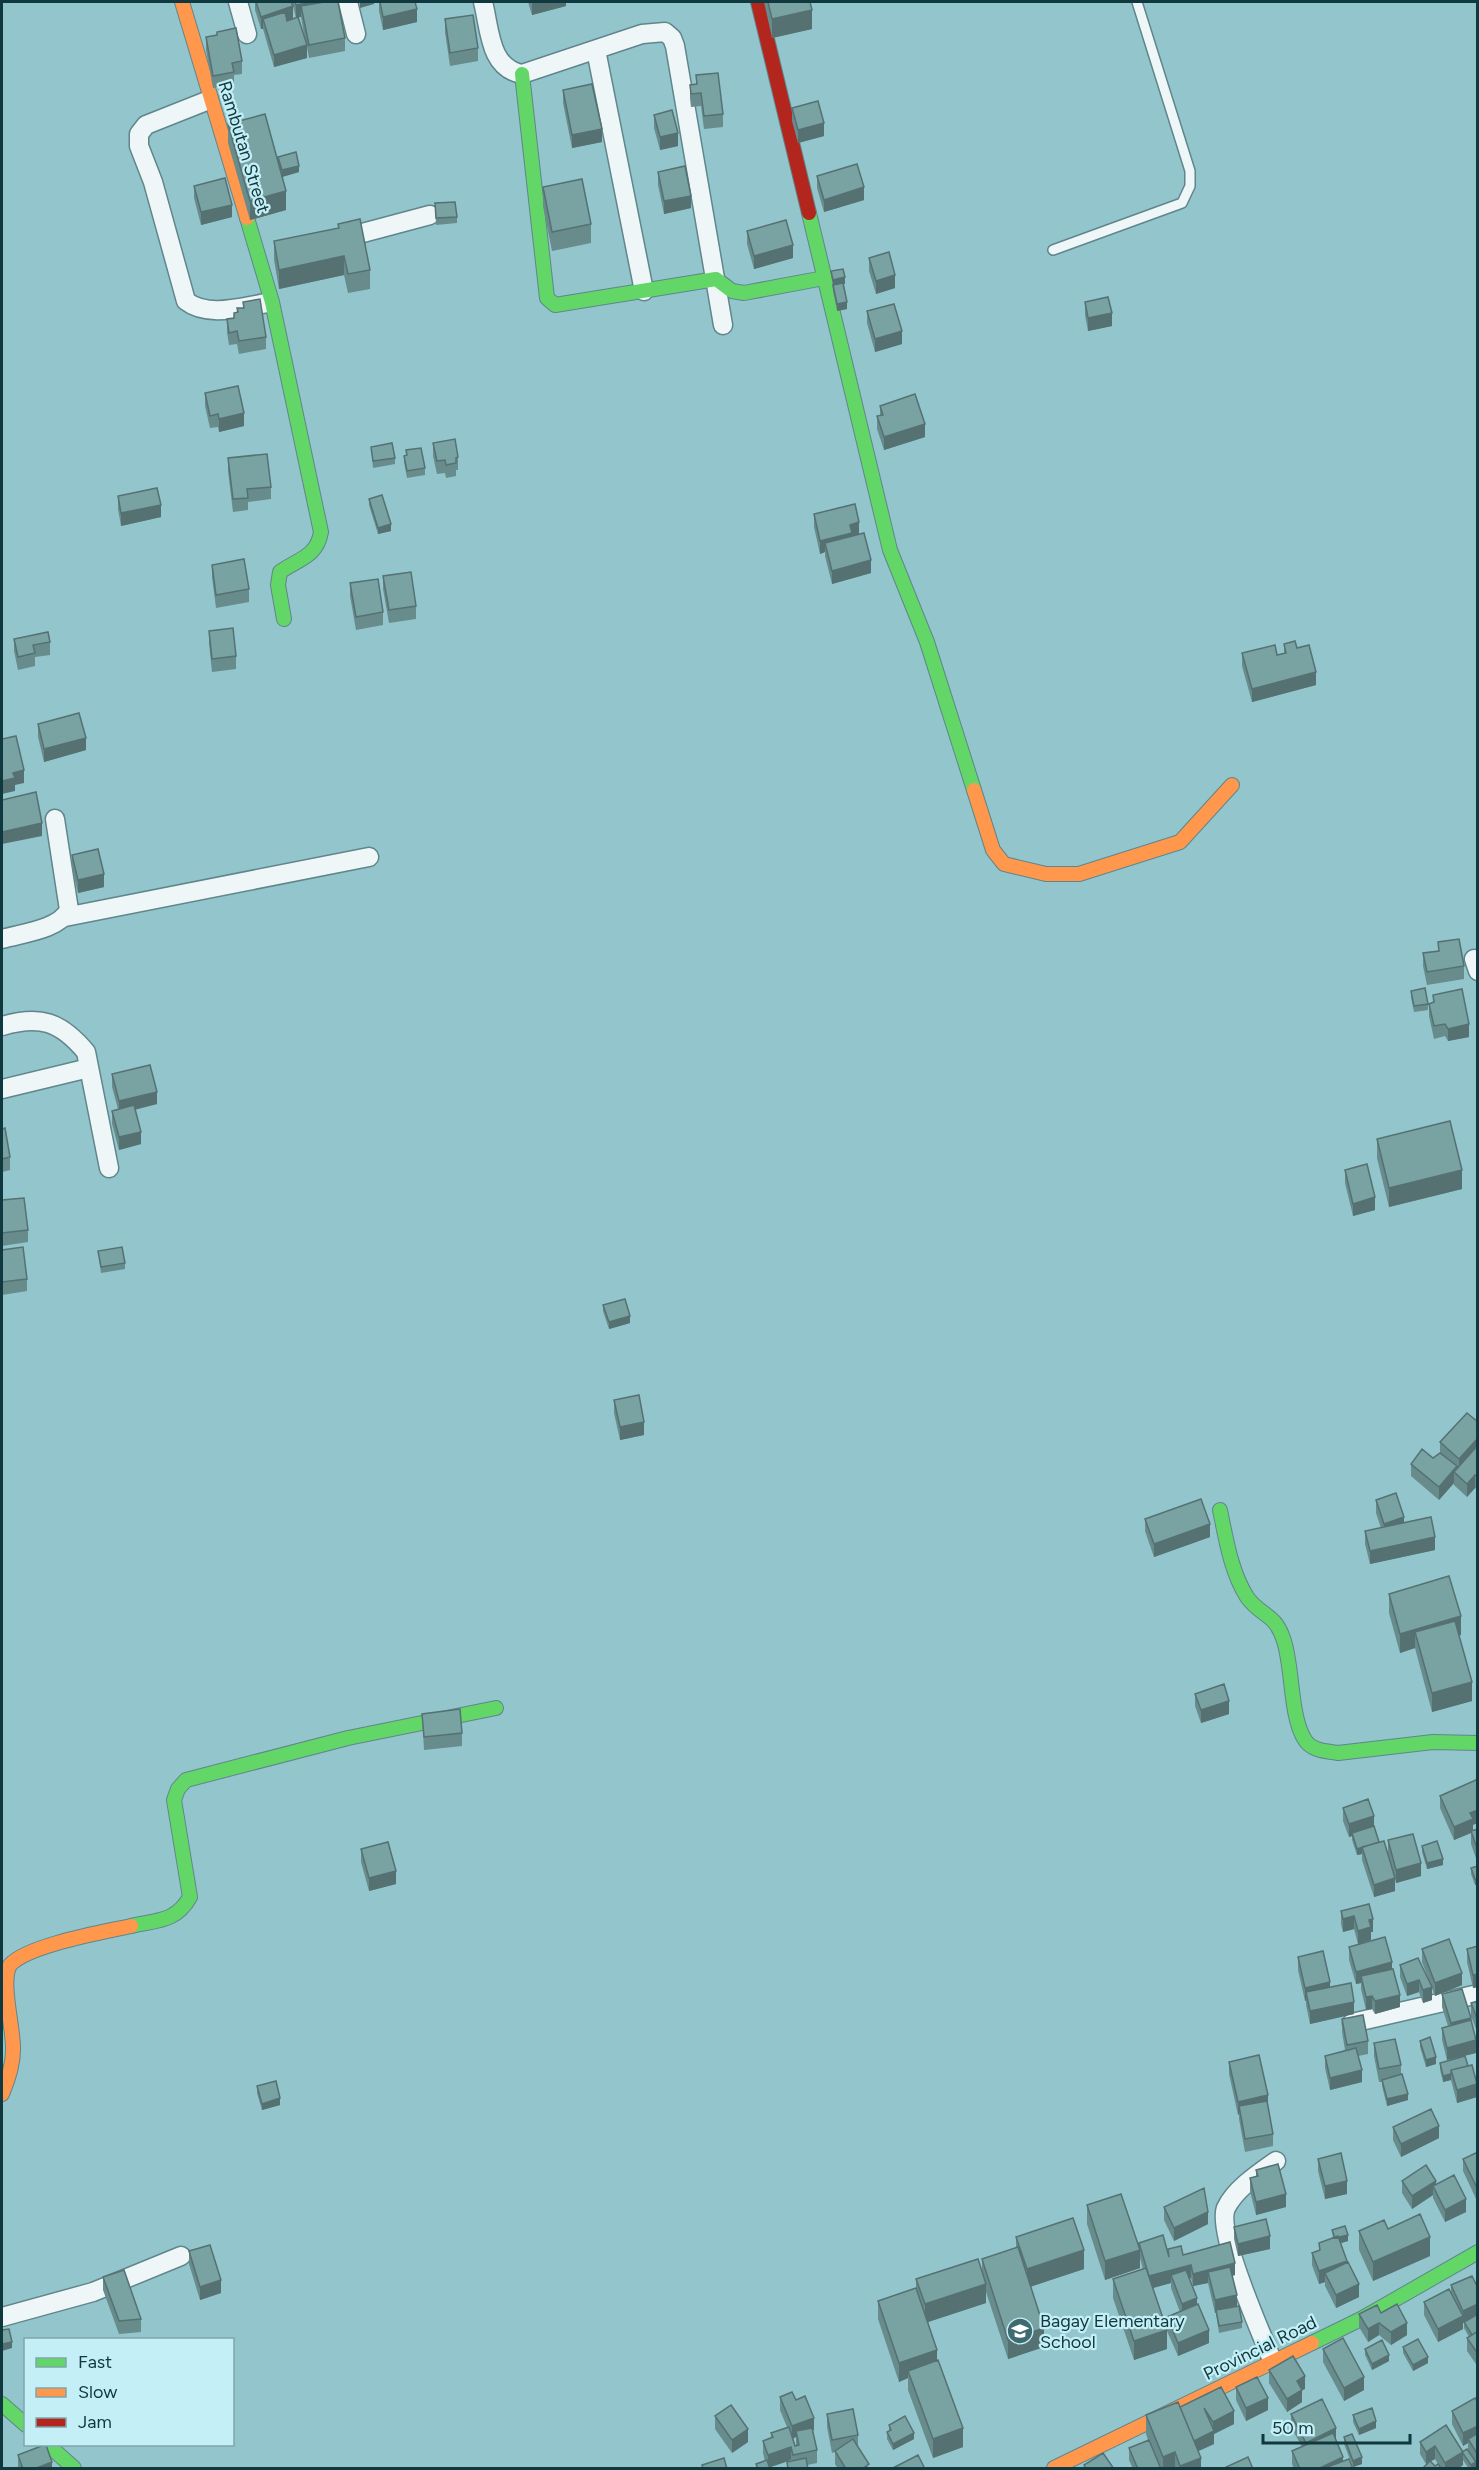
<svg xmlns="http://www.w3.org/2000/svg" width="1479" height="2470" font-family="Figtree,sans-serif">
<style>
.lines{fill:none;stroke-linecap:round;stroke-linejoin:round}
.lane-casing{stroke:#60868b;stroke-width:12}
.street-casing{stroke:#60868b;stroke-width:21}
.fast-casing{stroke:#60868b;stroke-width:16}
.slow-casing{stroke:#60868b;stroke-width:16}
.jam-casing{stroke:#60868b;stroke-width:16}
.lane{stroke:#eff6f7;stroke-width:9}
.street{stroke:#eff6f7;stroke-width:18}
.fast{stroke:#63d668;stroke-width:14}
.slow{stroke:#ff974d;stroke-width:14}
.jam{stroke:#b3261e;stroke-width:14}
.wall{fill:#688b8c;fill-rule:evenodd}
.shaded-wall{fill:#557172}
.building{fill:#79a2a3;stroke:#557172;stroke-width:1.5}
.labels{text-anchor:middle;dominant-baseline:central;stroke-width:4.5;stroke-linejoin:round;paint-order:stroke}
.street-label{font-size:18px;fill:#10393f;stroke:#c5eff6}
.poi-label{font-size:18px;fill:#10393f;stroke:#c5eff6;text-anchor:start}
</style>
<rect width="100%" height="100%" fill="#92c5cc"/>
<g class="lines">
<!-- lane casing -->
<g class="lane-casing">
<path id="lane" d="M1053 250 1182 203 1190 186V171L1137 2"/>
</g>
<!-- street casing -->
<g class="street-casing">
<path id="street" d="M238 2 247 34
M348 2 356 34
M483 2C490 29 489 68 522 74L642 34 665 32 672 38 675 46 723 325
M596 50 644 291
M209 100 146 125 139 134V146L153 182 186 301C208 318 241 307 267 303
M340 239 430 215
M65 917 369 857
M2 939C22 933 58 930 69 910L55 819
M1474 959 1478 971
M2 1026C40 1015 60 1021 86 1052L109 1168
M2 1089 89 1068
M1352 2023 1478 1994
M2 2317 93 2292 181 2256
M1273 2362C1262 2336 1216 2231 1226 2208 1235 2189 1259 2173 1276 2161"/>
</g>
<!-- fast casing -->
<g class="fast-casing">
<path id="fast" d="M522 74 547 298 555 305 716 279 732 291 744 293 824 278
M809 213 890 550 927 642 974 790
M247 218 272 302 321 532C317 557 298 559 280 572L278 585 284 619
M1220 1510C1226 1539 1231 1572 1247 1597 1261 1617 1275 1612 1284 1641 1293 1669 1290 1717 1305 1740 1312 1751 1326 1751 1338 1753L1433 1742 1478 1743
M131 1926C157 1920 176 1922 190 1897L174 1800 178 1789 186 1780 348 1738 496 1708
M1312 2343 1361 2319 1478 2252
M2 2404 26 2425
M47 2444 74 2468"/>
</g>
<!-- slow casing -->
<g class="slow-casing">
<path id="slow" d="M182 2 247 218
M974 790 993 850 1004 864 1046 874H1079L1180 842 1232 785
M2 2094C8 2080 13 2066 13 2050 14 2029 0 1982 10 1965 28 1945 104 1932 131 1926
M1054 2468 1312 2343"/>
</g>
<!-- jam casing -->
<g class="jam-casing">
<path id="jam" d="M758 2 809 213"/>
</g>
<!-- lane -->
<use href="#lane" class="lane"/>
<!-- street -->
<use href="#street" class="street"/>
<!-- fast -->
<use href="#fast" class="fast"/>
<!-- slow -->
<use href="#slow" class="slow"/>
<!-- jam -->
<use href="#jam" class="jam"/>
</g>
<!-- wall -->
<path class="wall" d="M255 2H291L293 19 296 18 292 2H338L345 38V51L309 58 307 47V58L274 67 263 29H261L255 10ZM298 17H301L305 40Z
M379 2H415L417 22 383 30 379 11Z
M528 2H566V6L532 15Z
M764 2H810L812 29 772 38Z
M445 19 478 48V61L450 66 445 32Z
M217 35 242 61V74L234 75V84L213 88 206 50V37Z
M696 75 723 114V127L704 129 701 106 691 107 690 98V85H696Z
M563 90 602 142 572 148 563 103Z
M792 108 824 136 798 143 792 121Z
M654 115 678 146 660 150 654 128Z
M228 124 278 162V157L299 172 282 177 286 210 250 220 228 143Z
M658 172 691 208 664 214 658 185Z
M817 176 864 200 824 212 817 188Z
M194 186 232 217 201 225 194 198Z
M543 187 591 224V243L552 251 543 206Z
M435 203 457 217V223L436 225Z
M338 224 370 270V289L348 293 344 275 279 289 274 260V241L338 228Z
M747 231 793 258 754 269 747 244Z
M869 258 895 288 876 294 869 271Z
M831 271 845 284H843L847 309 837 311 833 291Z
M243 302 266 337V349L239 354 237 344 229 345 227 332V319L234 318V313L237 312V308H243Z
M1085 302 1112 326 1088 331 1085 315Z
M867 311 902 344 875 352 867 323Z
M205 393 244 426 219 432 218 427 210 428 205 406Z
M880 406 925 437 884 450 877 429V416H880Z
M433 443 458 457V470H456V476L446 478 445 473 437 474 433 456Z
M371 447 395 458V464L373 468Z
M406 450 425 468V475L407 478 404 462V456L406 455Z
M228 458 271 487V499L248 502V510L233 512 228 471Z
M118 496 161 517 121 526 118 509Z
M369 499 391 531 378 534 369 505Z
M814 514 859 534 871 573 832 584 825 556V552L820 554 814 527Z
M212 565 249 589V602L216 608 212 577Z
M383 576 416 606V619L389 623 383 589Z
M350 583 383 612V625L356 630 350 596Z
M209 631 236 656V669L212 672 209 643Z
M14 639 50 642V655L35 657V666L18 670 14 651Z
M1284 644 1297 648 1316 685 1252 702 1242 666V653L1277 655 1284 653Z
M38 724 86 750 44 762 38 737Z
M72 855 104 887 78 893 72 868Z
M1438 942 1464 966V979L1427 985 1423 966V953L1438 951Z
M1411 991 1428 1004V1010L1414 1012 1411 997Z
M1433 995 1469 1037 1448 1041 1445 1036 1434 1039 1429 1016V1004L1433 1003Z
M112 1074 157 1104 135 1110 141 1144 119 1150 112 1124V1111L118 1109 112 1087Z
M2 1129 10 1157V1170L2 1172Z
M1377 1139 1462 1189 1389 1207 1377 1158Z
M1345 1170 1375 1210 1353 1216 1345 1183Z
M2 1200 28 1230V1242L2 1246Z
M2 1250 27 1279V1291L2 1295Z
M98 1251 125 1263V1269L101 1273Z
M603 1305 630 1323 609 1329 603 1311Z
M614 1400 644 1435 620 1440 614 1413Z
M1478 1422V1490L1475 1488 1467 1497 1454 1485V1483L1439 1500 1411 1476V1464L1433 1458 1440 1453V1442Z
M1376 1500 1404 1523 1435 1550 1370 1564 1365 1544V1531L1381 1528 1376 1513Z
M1145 1519 1210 1537 1154 1557 1145 1531Z
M1389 1594 1461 1635H1459L1472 1701 1432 1712 1415 1648 1400 1653 1389 1613Z
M1195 1694 1229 1714 1201 1723 1195 1706Z
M422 1714 462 1733V1746L424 1750Z
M1440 1796 1473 1825V1830L1478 1829V1864L1471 1844V1833L1454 1840 1440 1808Z
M1343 1808 1374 1826 1395 1891 1374 1897 1362 1860V1854L1357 1855 1352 1840V1836L1349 1837 1343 1821Z
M1388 1840 1421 1876 1396 1883 1388 1853Z
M1422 1846 1443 1865 1427 1869 1422 1852Z
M361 1849 396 1884 369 1891 361 1862Z
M1478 1866V1884L1475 1885 1471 1874V1868Z
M1369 1904 1373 1932H1371V1940L1358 1944 1354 1929 1343 1932 1341 1924V1911Z
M1478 1946V1987L1473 1988 1467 1962V1949Z
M1349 1947 1392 1969 1400 2007 1375 2014 1372 2009 1366 2010 1361 1989V1983L1356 1984 1349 1960Z
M1422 1949 1462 1985 1435 1996 1422 1962Z
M1298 1957 1354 2014 1310 2024 1306 2005V2001H1305L1298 1970Z
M1400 1965 1432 1987V2000L1423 2003 1419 1992 1407 1996 1400 1977Z
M1442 1994 1476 2053 1447 2060 1442 2040V2028L1448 2026 1442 2007Z
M1478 2001V2034L1471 2016V2003Z
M1342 2019 1368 2041V2054L1358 2056 1362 2082 1330 2090 1325 2068V2056L1345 2050 1342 2032Z
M1420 2041 1436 2064 1426 2067 1420 2047Z
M1374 2043 1401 2065V2075L1408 2100 1387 2106 1382 2086V2082H1379L1374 2056Z
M1229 2062 1268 2105 1273 2134V2146L1245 2152 1239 2119V2114L1238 2115 1229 2074Z
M1440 2063 1468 2066 1477 2097 1457 2103 1451 2080 1443 2082 1440 2069Z
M257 2086 280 2105 262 2110 257 2093Z
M1393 2127 1439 2138 1401 2157 1393 2140Z
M1478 2152V2203L1463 2171V2159Z
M1318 2159 1347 2194 1325 2199 1318 2171Z
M1256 2170 1286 2207 1256 2215 1250 2191V2178L1256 2177Z
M1402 2181 1436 2184 1466 2212 1445 2222 1433 2198V2195L1412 2209 1402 2193Z
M1087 2205 1139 2247V2243L1168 2254 1183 2255 1235 2275 1232 2276 1237 2306 1242 2322V2328L1219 2333 1216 2313H1215L1208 2283 1193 2286 1191 2278 1189 2279 1209 2343 1178 2356 1167 2331V2349L1134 2360 1113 2298V2279L1143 2269 1140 2258V2268L1105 2280 1087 2224ZM1171 2283V2288L1180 2312 1167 2317V2329L1153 2288Z
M1164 2207 1208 2224 1174 2241 1164 2220Z
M1234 2227 1270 2249 1238 2256 1234 2239Z
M1388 2229 1430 2256 1373 2281 1359 2250V2231Z
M1332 2230 1348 2241 1340 2243 1359 2297 1336 2308 1325 2286V2282L1319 2284 1312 2265V2253L1319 2250V2243L1333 2238Z
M1016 2237 1084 2269 1031 2286 1044 2347 1008 2359 986 2292V2303L928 2322 937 2360 963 2447 933 2458 908 2390V2378L899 2382 878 2319V2301L916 2289V2279L982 2271V2259L1016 2248Z
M189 2251 221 2293 200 2300 189 2264Z
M103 2277 141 2319V2332L119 2334 103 2290Z
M1451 2285 1478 2288V2367L1467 2351V2338L1469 2337 1464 2328V2323L1463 2322V2329L1438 2342 1424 2315V2302L1451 2294Z
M1381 2313 1407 2335 1391 2345 1379 2335 1368 2342 1359 2327V2314Z
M1403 2347 1428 2363 1413 2371 1403 2353Z
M1323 2349 1364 2390 1344 2401 1323 2362Z
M1365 2349 1389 2361 1372 2370 1365 2355Z
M1269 2370 1305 2389 1302 2390V2402L1287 2412 1269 2383Z
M1221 2387 1234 2424 1214 2434V2444L1198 2451 1201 2469H1133L1129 2460V2448L1148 2440 1146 2434V2415L1180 2407Z
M1236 2387 1268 2410 1246 2421 1236 2400Z
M780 2397 796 2400 814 2430 813 2431 817 2450V2463L807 2465 808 2469H787V2462L792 2461 791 2460 770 2467V2469H756V2464L765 2461 763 2453V2441L771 2438V2433L787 2427 780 2410ZM796 2437V2446H795L793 2438Z
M1478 2402V2468L1476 2464V2469H1469L1463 2460V2465L1457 2469H1422L1426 2464 1420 2454V2442L1463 2452 1468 2451V2443L1463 2446 1452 2424V2411ZM1435 2459 1438 2464 1435 2466 1431 2461Z
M827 2414 858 2435V2447L869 2469H838L835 2464V2452L832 2453 827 2427Z
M1291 2414 1336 2440 1343 2461 1353 2469H1294L1292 2464V2451L1302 2447 1291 2427Z
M1353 2415 1376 2428 1359 2435 1353 2422Z
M715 2416 748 2442 732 2453 715 2429Z
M889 2425 914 2439 893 2450 887 2439V2432L889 2431Z
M1344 2437 1362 2464 1353 2467 1344 2444Z
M18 2455 52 2469H18Z"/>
<!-- shaded-wall -->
<path class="shaded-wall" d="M313 2H338L301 6V17L296 18V5Z
M360 2H374V4L360 8Z
M532 2H566V6L532 15Z
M293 6V19L266 28 263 19V29H261V17Z
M417 9V22L383 30V17Z
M812 10V29L772 38V19Z
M307 45V58L274 67V55Z
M824 123V136L798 143V130Z
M602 129V142L572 148V135Z
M678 133V146L660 150V137Z
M299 166V172L282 177V170Z
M864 187V200L824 212V200Z
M286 191V210L250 220V201Z
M691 196V208L664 214V201Z
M232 205V217L201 225V212Z
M793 245V258L754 269V256Z
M344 256V275L279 289V270Z
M895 275V288L876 294V281Z
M845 277V284L833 286V280Z
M847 302V309L837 311V304Z
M1112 313V326L1088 331V318Z
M902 331V344L875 352V339Z
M244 413V426L219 432V419Z
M925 424V437L884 450V437Z
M161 505V517L121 526V513Z
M859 522V535L825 543V552L820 554V541L850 525Z
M391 524V531L378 534V528Z
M871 560V573L832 584V571Z
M1316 672V685L1252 702V689Z
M86 738V750L44 762V749Z
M24 770V783L15 785V791L2 794V781L13 773Z
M42 823V836L2 844V832Z
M104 874V887L78 893V880Z
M1469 1024V1037L1448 1041V1029Z
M157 1092V1104L119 1113V1101Z
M141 1132V1144L119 1150V1137Z
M1462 1170V1189L1389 1207V1188Z
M1375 1197V1210L1353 1216V1204Z
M630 1316V1323L609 1329V1322Z
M644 1422V1435L620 1440V1427Z
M1478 1438V1451L1459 1471V1459Z
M1457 1466V1475L1454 1472V1483L1439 1500V1487Z
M1475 1475V1488L1467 1497V1484Z
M1404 1517V1529L1384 1537V1524Z
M1210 1524V1537L1154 1557V1544Z
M1435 1537V1550L1370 1564V1551Z
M1461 1616V1635L1419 1647 1415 1632V1648L1400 1653V1634Z
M1472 1682V1701L1432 1712V1693Z
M1229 1701V1714L1201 1723V1710Z
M1478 1810V1823L1473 1825V1832L1454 1840V1827L1470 1813Z
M1374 1816V1828L1352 1833V1836L1349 1837V1824Z
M1362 1847V1854L1357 1855V1849Z
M1443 1859V1865L1427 1869V1863Z
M1421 1863V1876L1396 1883V1870Z
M396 1871V1884L369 1891V1878Z
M1395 1878V1891L1374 1897V1885Z
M1478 1878V1884L1475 1885V1879Z
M1354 1916V1929L1343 1932V1919Z
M1373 1919V1932H1371V1940L1358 1944V1931L1369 1920Z
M1392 1962V1974L1361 1976V1983L1356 1984V1972Z
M1462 1973V1985L1435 1996V1983Z
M1478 1974V1987L1473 1988V1975Z
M1419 1980V1992L1407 1996V1984Z
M1330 1982V1994L1306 1992V2001H1305V1988Z
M1432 1987V2000L1423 2003V1990Z
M1400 1995V2007L1375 2014V2001Z
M1372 1996V2009L1366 2010V1997Z
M1354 2002V2014L1310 2024V2011Z
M1471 2018V2030L1451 2036V2023Z
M1476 2040V2053L1447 2060V2048Z
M1436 2057V2064L1426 2067V2060Z
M1362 2070V2082L1330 2090V2078Z
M1451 2074V2080L1443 2082V2076Z
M1477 2084V2097L1457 2103V2090Z
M1408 2094V2100L1387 2106V2099Z
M1268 2095V2108L1239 2106V2114L1238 2115V2102Z
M280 2098V2105L262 2110V2104Z
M1439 2126V2138L1401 2157V2144Z
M1347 2181V2194L1325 2199V2186Z
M1436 2181V2192L1433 2186V2195L1412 2209V2196Z
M1286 2194V2207L1256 2215V2202Z
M1466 2199V2212L1445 2222V2210Z
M1208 2212V2224L1174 2241V2228Z
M1348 2235V2241L1335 2245V2238Z
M1270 2236V2249L1238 2256V2244Z
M1430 2237V2256L1373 2281V2262Z
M1084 2250V2269L1027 2288V2269Z
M1140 2250V2268L1105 2280V2261Z
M1347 2261V2273H1325V2282L1319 2284V2271Z
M1235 2263V2275L1210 2282 1208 2272V2283L1193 2286V2274Z
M1191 2265V2278L1174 2283 1171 2275V2283L1149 2289V2276Z
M221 2280V2293L200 2300V2287Z
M986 2284V2303L925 2323V2304Z
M1359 2284V2297L1336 2308V2295Z
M1237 2295V2307L1215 2313V2300Z
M1197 2298V2311L1182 2317V2304Z
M1478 2304V2317L1463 2323V2311Z
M1463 2316V2329L1438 2342V2329Z
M1379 2323V2335L1368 2342V2329Z
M1407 2323V2335L1391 2345V2332Z
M1044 2328V2347L1008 2359V2340Z
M1167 2330V2349L1134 2360V2341Z
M1209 2330V2343L1178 2356V2343Z
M12 2342V2348L2 2351V2344Z
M937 2350V2369L908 2371V2378L899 2382V2363Z
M1389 2355V2361L1372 2370V2364Z
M1428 2357V2363L1413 2371V2365Z
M1305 2376V2389L1302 2390V2402L1287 2412V2399L1297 2381Z
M1364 2377V2390L1344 2401V2388Z
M1268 2398V2410L1246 2421V2408Z
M1234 2411V2424L1214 2434V2444L1192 2454V2442L1213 2432V2422Z
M814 2418V2430L797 2437 796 2431V2437L792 2439V2426Z
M1376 2421V2428L1359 2435V2429Z
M1478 2426V2438L1468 2439V2443L1463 2446V2433Z
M963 2428V2447L933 2458V2439Z
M1336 2428V2440L1306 2456V2443Z
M748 2429V2442L732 2453V2440Z
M914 2433V2439L893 2450V2444Z
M1435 2446V2459L1426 2464V2452Z
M791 2447V2460L768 2468V2455Z
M1175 2452V2469H1163V2457Z
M1463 2452V2465L1457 2469H1445V2463Z
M1343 2457V2469H1318Z
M1362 2457V2464L1353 2467V2461Z
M1201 2458V2469H1180V2466Z
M52 2462V2469H34Z
M1476 2462V2468L1471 2469V2465Z"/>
<!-- building -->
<path class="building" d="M256 2H291L293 6 261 17Z
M295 2H313L296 5Z
M324 2H338L345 38 309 45 301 6Z
M380 2H415L417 9 383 17Z
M768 2H810L812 10 772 19Z
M285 12 287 21 298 17 307 45 274 55 263 19Z
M473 15 478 48 450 53 445 19Z
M236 28 242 61 232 63 234 72 213 76 206 37 217 35V32Z
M718 73 723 114 704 116 701 93 691 94 690 85 697 84 696 75Z
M592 84 602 129 572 135 563 90Z
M818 101 824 123 798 130 792 108Z
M672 110 678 133 660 137 654 115Z
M265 114 286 191 250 201 228 124Z
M296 152 299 166 282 170 278 157Z
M857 164 864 187 824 200 817 176Z
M685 166 691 196 664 201 658 172Z
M225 178 232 205 201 212 194 186Z
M582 179 591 224 552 232 543 187Z
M455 202 457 217 436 218 435 203Z
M360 219 370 270 348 274 344 256 279 270 274 241 339 228 338 224Z
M786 220 793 245 754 256 747 231Z
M889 252 895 275 876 281 869 258Z
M843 269 845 277 833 280 831 271Z
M843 283 847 302 837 304 833 285Z
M1108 297 1112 313 1088 318 1085 302Z
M260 299 266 337 239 341 237 331 229 333 227 319 234 318V313L238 312 237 308H244L243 302Z
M894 304 902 331 875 339 867 311Z
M238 386 244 413 219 419 218 414 210 416 205 393Z
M915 394 925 424 884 437 877 416 883 415 880 406Z
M455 439 458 457 456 458V463L446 465 445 460 437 461 433 443Z
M392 443 395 458 373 461 371 447Z
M421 448 425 468 407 471 404 456 407 455 406 450Z
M267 454 271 487 247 489 248 498 233 499 228 458Z
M157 488 161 505 121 513 118 496Z
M382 495 391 524 378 528 369 499Z
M855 504 859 522 850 525 852 533 820 541 814 514Z
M864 533 871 560 832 571 825 543Z
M244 559 249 589 216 595 212 565Z
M411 572 416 606 389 610 383 576Z
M378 579 383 612 356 617 350 583Z
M233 628 236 656 212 659 209 631Z
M48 632 50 642 33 645 35 653 18 657 14 639Z
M1295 641 1297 648 1309 645 1316 672 1252 689 1242 653 1275 645 1277 655 1286 653 1284 644Z
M79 713 86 738 44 749 38 724Z
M16 736 24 770 13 773 15 778 2 781V739Z
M36 792 42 823 2 832V800Z
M98 849 104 874 78 880 72 855Z
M1459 939 1464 966 1427 972 1423 953 1439 951 1438 942Z
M1425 988 1428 1004 1414 1006 1411 991Z
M1462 989 1469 1024 1448 1029 1445 1024 1434 1026 1429 1004 1434 1002 1433 995Z
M150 1065 157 1092 119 1101 112 1074Z
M134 1105 141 1132 119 1137 112 1111Z
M1450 1121 1462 1170 1389 1188 1377 1139Z
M5 1128 10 1157 2 1159V1129Z
M1367 1164 1375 1197 1353 1204 1345 1170Z
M24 1198 28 1230 2 1233V1200Z
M23 1247 27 1279 2 1282V1250Z
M122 1247 125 1263 101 1267 98 1251Z
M625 1299 630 1316 609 1322 603 1305Z
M639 1395 644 1422 620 1427 614 1400Z
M1467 1413 1478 1422V1438L1459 1459 1440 1442Z
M1478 1445V1477L1475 1475 1467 1484 1454 1472Z
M1422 1449 1433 1458 1440 1453 1457 1466 1439 1487 1411 1464Z
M1396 1493 1404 1517 1384 1524 1376 1500Z
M1201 1499 1210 1524 1154 1544 1145 1519Z
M1431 1517 1435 1537 1370 1551 1365 1531Z
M1449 1576 1461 1616 1400 1634 1389 1594Z
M1455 1621 1472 1682 1432 1693 1415 1632Z
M1224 1684 1229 1701 1201 1710 1195 1694Z
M460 1709 462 1733 424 1737 422 1714Z
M1478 1779V1810L1470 1813 1473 1819 1454 1827 1440 1796Z
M1368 1799 1374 1816 1349 1824 1343 1808Z
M1374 1826 1379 1842 1357 1849 1352 1833Z
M1478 1829V1851L1471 1831Z
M1413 1834 1421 1863 1396 1870 1388 1840Z
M1384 1841 1395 1878 1374 1885 1362 1847Z
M1437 1841 1443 1859 1427 1863 1422 1846Z
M388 1842 396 1871 369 1878 361 1849Z
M1478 1866V1878L1475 1879 1471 1868Z
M1369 1904 1373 1919 1369 1920 1371 1927 1358 1931 1354 1916 1343 1919 1341 1911Z
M1385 1937 1392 1962 1356 1972 1349 1947Z
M1449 1939 1462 1973 1435 1983 1422 1949Z
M1478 1946V1974L1473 1975 1467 1949Z
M1323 1951 1330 1982 1305 1988 1298 1957Z
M1418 1958 1432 1987 1423 1990 1419 1980 1407 1984 1400 1965Z
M1393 1969 1400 1995 1375 2001 1372 1996 1366 1997 1361 1976Z
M1351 1983 1354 2002 1310 2011 1306 1992Z
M1462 1989 1471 2018 1451 2023 1442 1994Z
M1478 2001V2021L1471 2003Z
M1363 2015 1368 2041 1347 2045 1342 2019Z
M1471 2020 1476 2040 1447 2048 1442 2028Z
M1430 2037 1436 2057 1426 2060 1420 2041Z
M1395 2039 1401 2065 1379 2069 1374 2043Z
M1356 2048 1362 2070 1330 2078 1325 2056Z
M1259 2055 1268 2095 1238 2102 1229 2062Z
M1465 2056 1468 2066 1451 2070V2074L1443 2076 1440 2063Z
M1472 2065 1477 2084 1457 2090 1451 2070Z
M1402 2074 1408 2094 1387 2099 1382 2080Z
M276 2081 280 2098 262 2104 257 2086Z
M1267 2101 1273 2134 1245 2139 1239 2106Z
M1431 2109 1439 2126 1401 2144 1393 2127Z
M1478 2152V2190L1463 2159Z
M1341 2153 1347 2181 1325 2186 1318 2159Z
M1278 2164 1286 2194 1256 2202 1250 2178 1258 2176 1256 2170Z
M1426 2165 1436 2181 1412 2196 1402 2181Z
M1454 2175 1466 2199 1445 2210 1433 2186Z
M1204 2188 1208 2212 1174 2228 1164 2207Z
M1121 2194 1140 2250 1105 2261 1087 2205Z
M1420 2214 1430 2237 1373 2262 1359 2231 1384 2220 1388 2229Z
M1073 2218 1084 2250 1027 2269 1016 2237Z
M1266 2219 1270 2236 1238 2244 1234 2227Z
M1345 2226 1348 2235 1335 2238 1332 2230Z
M1163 2235 1169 2257 1168 2249 1181 2246 1183 2255 1230 2242 1235 2263 1193 2274 1191 2265 1149 2276 1139 2243Z
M1338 2236 1347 2261 1319 2271 1312 2253 1320 2250 1319 2243Z
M210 2245 221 2280 200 2287 189 2251Z
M1018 2247 1044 2328 1008 2340 982 2259Z
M978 2259 986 2284 925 2304 916 2279Z
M1348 2262 1359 2284 1336 2295 1325 2273Z
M1230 2267 1237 2295 1215 2300 1208 2272Z
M1146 2268 1167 2330 1134 2341 1113 2279Z
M124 2270 141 2319 119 2321 103 2277Z
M1186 2270 1197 2298 1182 2304 1171 2275Z
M1472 2276 1478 2288V2304L1463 2311 1451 2285Z
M916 2288 937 2350 899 2363 878 2301Z
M1449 2289 1463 2316 1438 2329 1424 2302Z
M1198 2304 1209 2330 1178 2343 1167 2317Z
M1397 2304 1407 2323 1391 2332 1379 2323 1368 2329 1359 2314 1377 2305 1381 2313Z
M1239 2306 1242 2322 1219 2326 1216 2310Z
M1478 2314V2331L1472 2335 1464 2322Z
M9 2329 12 2342 2 2344V2330Z
M1478 2331V2354L1467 2338Z
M1343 2338 1364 2377 1344 2388 1323 2349Z
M1418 2339 1428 2357 1413 2365 1403 2347Z
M1382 2340 1389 2355 1372 2364 1365 2349Z
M1293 2356 1305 2376 1297 2381 1302 2390 1287 2399 1269 2370Z
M938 2360 963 2428 933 2439 908 2371Z
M1257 2377 1268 2398 1246 2408 1236 2387Z
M1221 2387 1234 2411 1213 2422 1204 2408 1214 2431 1194 2441 1180 2407Z
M792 2392 796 2400 805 2396 814 2418 792 2426 780 2397Z
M1475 2398 1478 2402V2426L1463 2433 1452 2411Z
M1322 2399 1336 2428 1306 2443 1291 2414Z
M1178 2402 1201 2458 1180 2466 1175 2452 1163 2457 1146 2415Z
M731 2405 748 2429 732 2440 715 2416Z
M1372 2408 1376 2421 1359 2429 1353 2415Z
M853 2409 858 2435 832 2440 827 2414Z
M905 2416 914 2433 893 2444 887 2432 891 2430 889 2425Z
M1446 2425 1463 2452 1445 2463 1435 2446 1426 2452 1420 2442Z
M789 2427 795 2446 799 2445 796 2431 812 2428 817 2450 793 2455 791 2447 768 2455 763 2441 773 2437 771 2433Z
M1333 2433 1343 2457 1318 2469H1300L1292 2451Z
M1478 2433V2455L1468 2439Z
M1352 2434 1362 2457 1353 2461 1344 2437Z
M853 2439 869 2464 862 2469H846L835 2451Z
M1149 2440 1161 2469H1138L1129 2448Z
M44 2445H46L52 2462 34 2469H23L18 2455Z
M1467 2449 1476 2462 1471 2465 1462 2452Z
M1103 2453 1114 2469H1086L1084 2465Z
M918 2455 925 2469H891Z
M1248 2457 1253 2469H1227L1226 2467Z
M724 2458 727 2469H703L702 2465Z
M806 2458 808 2469H788L787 2462Z
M1349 2459 1353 2469H1322Z
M767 2460 770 2469H758L756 2464Z
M1430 2461 1435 2466 1438 2464 1442 2469H1422Z"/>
<!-- icons -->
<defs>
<g id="school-disc" transform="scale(1.35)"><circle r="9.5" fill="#3e6a70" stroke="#c5eff6"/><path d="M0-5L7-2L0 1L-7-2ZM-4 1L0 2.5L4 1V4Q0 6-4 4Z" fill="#fff"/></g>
</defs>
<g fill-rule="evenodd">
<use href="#school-disc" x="1020" y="2331"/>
</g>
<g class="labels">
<!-- street labels -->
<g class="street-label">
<text transform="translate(244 147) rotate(73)">Rambutan Street</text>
<text transform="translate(1260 2348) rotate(-26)">Provincial Road</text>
</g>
<!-- poi labels -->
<g class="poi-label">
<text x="1040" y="2321">Bagay Elementary<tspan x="1040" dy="21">School</tspan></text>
</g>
</g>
<!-- border -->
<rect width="1479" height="2470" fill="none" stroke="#10393f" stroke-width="6"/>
<!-- legend -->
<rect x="24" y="2338" width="210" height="108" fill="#c5eff6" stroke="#7da6ad" stroke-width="1.5"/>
<rect x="36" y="2358" width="30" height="9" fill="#63d668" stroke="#7da6ad" stroke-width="1.5"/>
<text x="78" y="2368" font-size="18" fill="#10393f">Fast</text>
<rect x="36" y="2388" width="30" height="9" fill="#ff974d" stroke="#7da6ad" stroke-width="1.5"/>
<text x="78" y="2398" font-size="18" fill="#10393f">Slow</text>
<rect x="36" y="2418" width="30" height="9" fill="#b3261e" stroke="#7da6ad" stroke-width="1.5"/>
<text x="78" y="2428" font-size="18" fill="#10393f">Jam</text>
<!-- scale -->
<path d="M1263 2434v9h147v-9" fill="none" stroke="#10393f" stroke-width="3"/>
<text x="1272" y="2434" font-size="18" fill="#10393f" stroke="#c5eff6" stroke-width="4.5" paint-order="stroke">50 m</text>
</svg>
